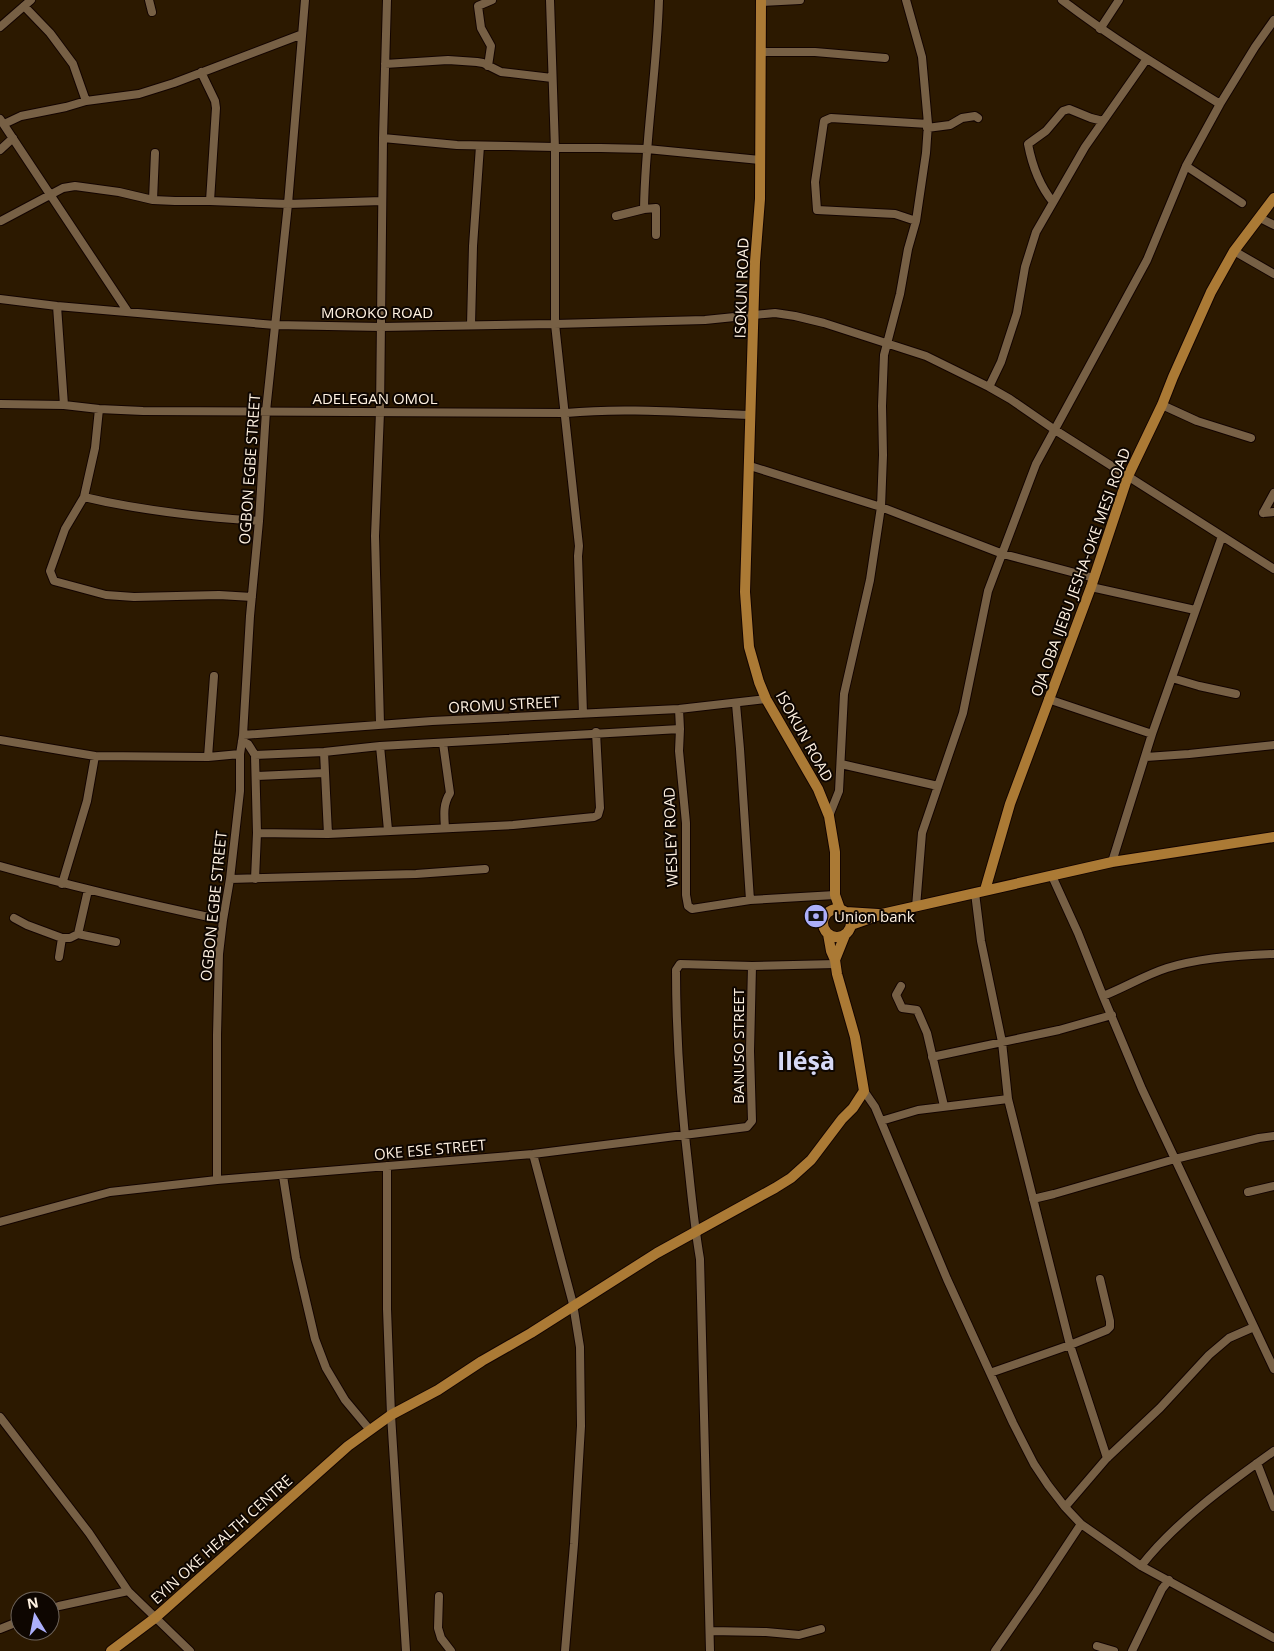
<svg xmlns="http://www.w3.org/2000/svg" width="1274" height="1651" font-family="'Open Sans',sans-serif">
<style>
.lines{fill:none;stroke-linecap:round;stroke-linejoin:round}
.minor-casing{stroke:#130400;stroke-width:10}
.major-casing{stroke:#130400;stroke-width:12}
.minor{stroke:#776045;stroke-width:8}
.major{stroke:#ab7a35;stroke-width:10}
.labels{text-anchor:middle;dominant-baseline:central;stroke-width:4;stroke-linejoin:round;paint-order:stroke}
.street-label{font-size:15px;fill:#fff2e2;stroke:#0e0601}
.poi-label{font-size:15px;fill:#fff2e2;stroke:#0e0601;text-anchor:start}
.town-label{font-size:25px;font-weight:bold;fill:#d7d9f6;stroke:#0e0601}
</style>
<rect width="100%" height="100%" fill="#2c1900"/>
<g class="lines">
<!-- minor casing -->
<g class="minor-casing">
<path id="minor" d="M149 0 152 12
M550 0 555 149V324L579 546 578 556 583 714
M1062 0C1113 39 1166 71 1220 104
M761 2 800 0
M24 6 50 33 73 64 86 101
M0 27 31 0
M1100 29 1119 0
M761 52H815L885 58
M385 64 448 60 477 62 483 63 501 72 552 78
M488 66 491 46 481 28 478 6 492 0
M201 72 215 101 216 108 210 201
M0 119 128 312
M4 124 21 116 66 107 86 101 139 94 174 83 300 35
M927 128 950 125 962 118 975 116 978 118
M383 138 457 145 647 149 760 160
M0 150 13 138
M1186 166 1242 203
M153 200 155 153
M1053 202C1039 185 1032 165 1028 144L1046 131 1063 111 1069 109 1091 118 1103 121
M644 209 656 208V235
M616 216 644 209C645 139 657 70 659 0
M1260 218 1274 225
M1 221 63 188 75 186 119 192 153 200 175 201H210L288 204 382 201
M916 221 895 214 817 210 815 182 824 121 831 118 928 124
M1234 251 1274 274
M0 299 57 306 275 325 381 327 555 324 705 320 775 313 795 316 824 323 926 356 989 387 1010 399 1055 430 1274 569
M57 306 64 405
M471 325 473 246 480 146
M989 387 1001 362 1017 313 1025 267 1036 232 1085 147 1146 60
M0 404 64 405 99 409 143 411 566 413C627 407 689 413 751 415
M1162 405 1197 421 1251 438
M99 409 95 448 84 497 65 529 50 571 54 581 106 595 134 597 219 595 252 597
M750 466 881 507 1003 554 1094 578
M84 497C142 511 200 517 259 521
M1263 513 1274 493
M1263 513 1274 512
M1091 587 1195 610
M1172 678 1199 686 1236 694
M1048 699 1152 734
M736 704 740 749 750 900
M679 709 680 729 679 751 686 823V895L688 906 692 909 750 900 835 895
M380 724 375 536 380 412 383 138 387 0
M243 735 432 721 679 709 766 699
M0 740 95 756 208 757 240 754
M242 741 248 744 255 755 257 833 255 879
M443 743 450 793C443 804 444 814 445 828
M380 746 388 830
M324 752 328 834
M255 755 324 752 380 746 680 729
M208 757 214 676
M1146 757 1189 754 1274 745
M841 764 938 786
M257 776 324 773
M829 816 839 791 844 694 870 580 881 507 883 455 882 406 884 355 900 294 908 249 916 221 926 153 928 124 922 57 906 0
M257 833 328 834 513 825 594 817 598 815 600 808 596 732
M1112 862 1152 734 1222 536
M0 866C74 887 148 904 223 920
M1052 876 1078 933 1103 996 1142 1089 1274 1369
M230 879 416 874 485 869
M62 884 87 801 95 756
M975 893 981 941 1002 1042 1008 1099 1070 1345 1107 1458
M916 907 922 833 963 713 988 591 1036 464 1147 260 1186 166 1220 104 1255 47 1274 20
M14 918 27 925 62 938 59 957
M78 934 116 942
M62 938H70L78 934 88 890
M901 986 896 995 902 1008 917 1010 927 1033 944 1106
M1103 996C1124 988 1145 975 1167 968 1200 958 1240 955 1274 954
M932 1057 1059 1030 1112 1015
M864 1091 875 1107 947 1279 1013 1423 1034 1464 1048 1485 1065 1507 1081 1524 1141 1566 1274 1638
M881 1121 918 1110 1008 1099
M533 1154 573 1304 580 1347 581 1426 574 1544 565 1651
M387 1166V1309L391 1415 406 1651
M283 1176 296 1258 315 1339 326 1368 345 1400 370 1430
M217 1180V1035L219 954 223 920 230 879 240 791V754L243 735 250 616 259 521 266 411 288 204 305 0
M1248 1192 1274 1186
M1033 1199 1054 1194 1175 1159 1259 1138 1274 1136
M0 1222 110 1192 217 1180 533 1154 747 1127 752 1121 750 1051 752 966
M990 1373 1070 1345 1107 1330 1110 1327V1321L1100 1279
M0 1417 89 1533 128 1591 190 1651
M1257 1463 1274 1507
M1065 1507 1107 1458 1160 1408 1209 1355 1229 1338 1254 1327
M1141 1566C1175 1522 1229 1483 1274 1451
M439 1596 438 1628 441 1638 451 1651
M50 1609 59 1606 128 1591
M0 1629 20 1621
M710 1631 766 1632 799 1635 821 1629
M1097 1646 1114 1651
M710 1651 700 1259C695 1230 692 1201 689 1172 681 1105 676 1038 676 970L680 964 752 966 836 964
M995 1651 1036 1592 1081 1524
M1132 1651 1162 1589 1169 1580"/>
</g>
<!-- major casing -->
<g class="major-casing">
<path id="major" d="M761 0 760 199 755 262 745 592 749 647 759 682 766 699 818 789 829 816 835 852V895L840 909
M985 890 1010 804 1091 587 1128 476 1162 405 1173 377 1211 292 1234 251 1274 198
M823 923a14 14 0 1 1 28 0a14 14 0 1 1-28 0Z
M846 912 878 914
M851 925 882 914 1112 862 1274 837
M835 960 845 935
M111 1651 155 1618 348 1446 391 1415 438 1390 482 1361 531 1333 657 1253 775 1188 791 1178 811 1160 842 1119 853 1108 864 1091 855 1037 837 974 835 960 831 951 828 934"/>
</g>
<!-- minor -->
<use href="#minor" class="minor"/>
<!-- major -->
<use href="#major" class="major"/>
</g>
<!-- icons -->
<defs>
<g id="bank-disc" transform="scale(1.25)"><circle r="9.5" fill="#acaffb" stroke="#0e0601"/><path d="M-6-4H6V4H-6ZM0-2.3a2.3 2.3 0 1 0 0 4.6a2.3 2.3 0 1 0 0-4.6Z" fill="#111"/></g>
</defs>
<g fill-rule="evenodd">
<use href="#bank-disc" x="816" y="916"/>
</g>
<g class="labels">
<!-- street labels -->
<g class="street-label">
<text transform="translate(741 288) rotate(-88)">ISOKUN ROAD</text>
<text x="377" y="312">MOROKO ROAD</text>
<text x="375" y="398">ADELEGAN OMOL</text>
<text transform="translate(249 469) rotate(-86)">OGBON EGBE STREET</text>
<text transform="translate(1080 572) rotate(-70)">OJA OBA IJEBU JESHA-OKE MESI ROAD</text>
<text transform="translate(504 704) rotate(-3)">OROMU STREET</text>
<text transform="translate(805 736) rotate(61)">ISOKUN ROAD</text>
<text transform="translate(670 837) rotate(-92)">WESLEY ROAD</text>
<text transform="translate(213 906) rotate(-84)">OGBON EGBE STREET</text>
<text transform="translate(738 1046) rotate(-90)">BANUSO STREET</text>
<text transform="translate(430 1149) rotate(-5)">OKE ESE STREET</text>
<text transform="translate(221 1539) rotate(-42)">EYIN OKE HEALTH CENTRE</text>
</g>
<!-- poi labels -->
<g class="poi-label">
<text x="834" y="916">Union bank</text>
</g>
<!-- town labels -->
<g class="town-label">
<text x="806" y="1060">Iléṣà</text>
</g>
</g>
<!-- north arrow -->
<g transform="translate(35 1616) rotate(350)"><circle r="24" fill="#0e0601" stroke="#6e645b"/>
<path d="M0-4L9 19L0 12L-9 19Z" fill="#acaffb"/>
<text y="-8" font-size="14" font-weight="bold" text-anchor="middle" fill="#fff2e2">N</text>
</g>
</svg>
